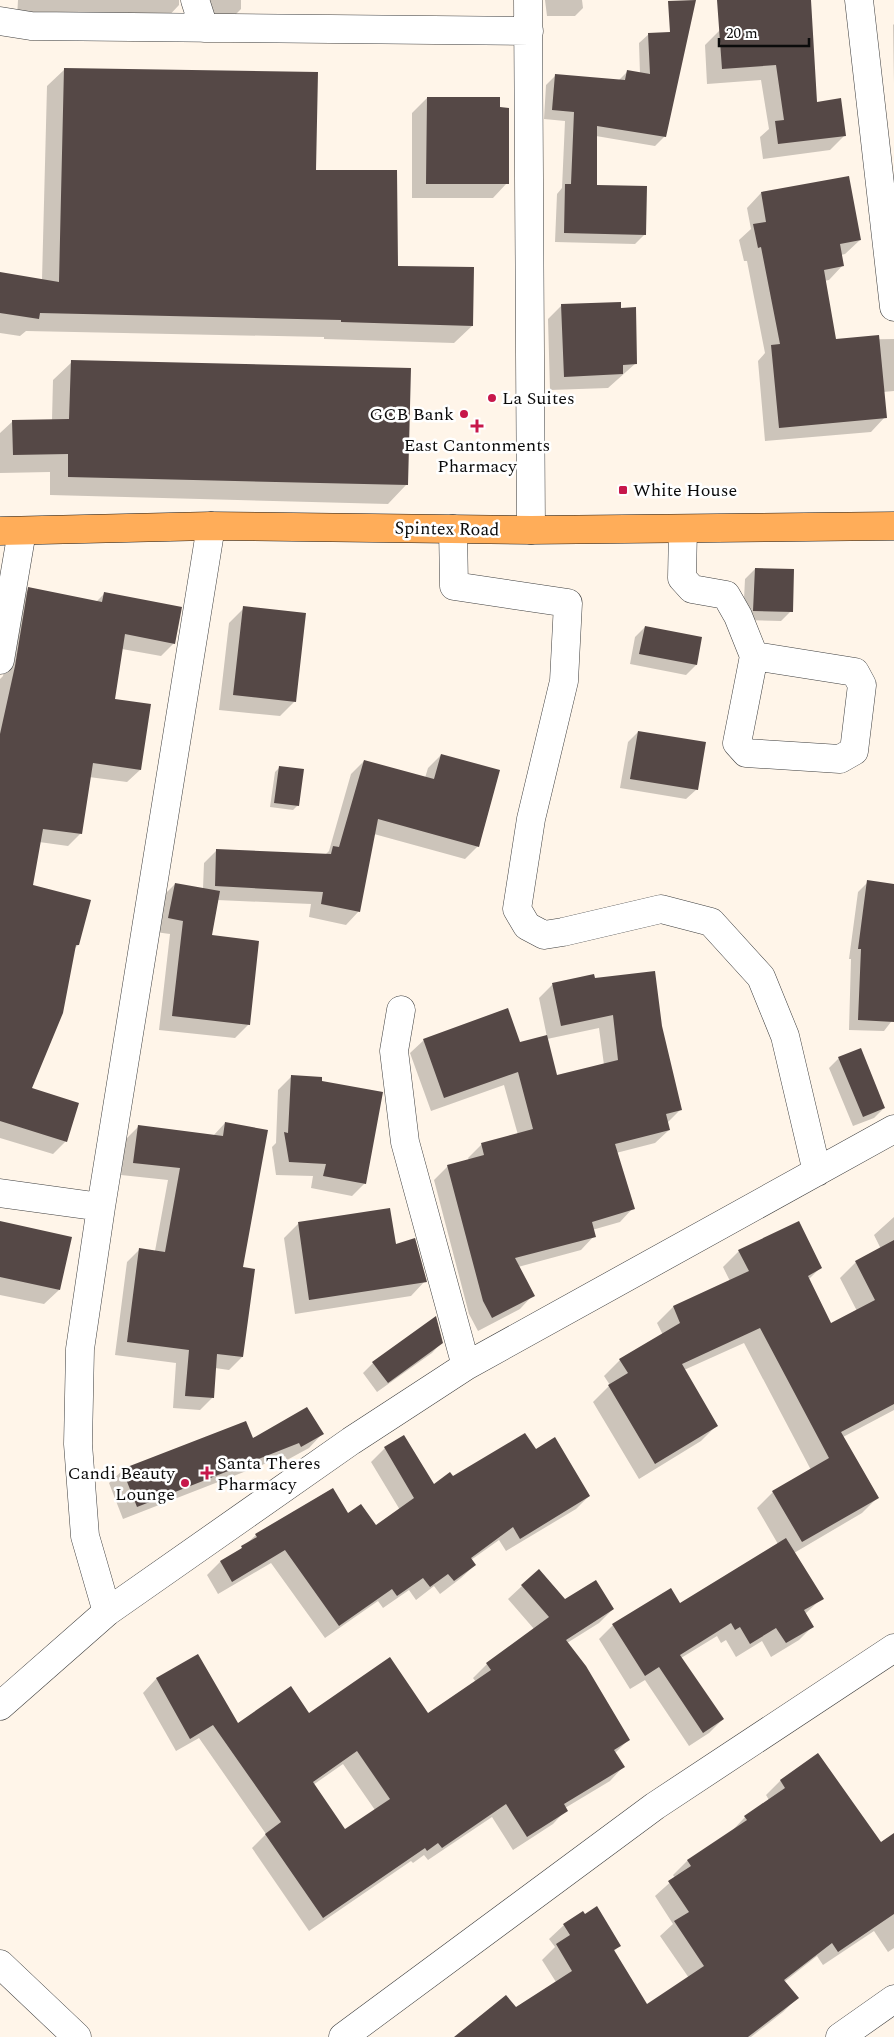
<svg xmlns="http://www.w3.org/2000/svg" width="894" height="2037" font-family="Spectral,serif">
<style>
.shadow{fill:#0003;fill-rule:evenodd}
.building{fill:#554846;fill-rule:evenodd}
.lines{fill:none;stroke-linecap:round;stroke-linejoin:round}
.minor-casing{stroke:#3e3e3e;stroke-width:29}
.major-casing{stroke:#1c1c1c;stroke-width:29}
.minor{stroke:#fff;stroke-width:28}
.major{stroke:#ffad59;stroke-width:28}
.poi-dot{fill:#c7174b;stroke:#fff;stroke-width:2}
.labels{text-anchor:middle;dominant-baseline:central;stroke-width:5;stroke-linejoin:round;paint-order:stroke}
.poi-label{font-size:18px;fill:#0b0b0b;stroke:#fff;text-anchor:start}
.street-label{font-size:18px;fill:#0b0b0b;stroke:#fff}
</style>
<rect width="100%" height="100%" fill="#fff5e9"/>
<!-- shadow -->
<path class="shadow" d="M18 0H179V5L165 20 17 18Z
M185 0H241V9L226 24Z
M545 0H582L583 8 575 16H547Z
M894 24V84L893 25Z
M811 25 816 103 845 135 830 150 763 159 760 137 769 129 761 80 707 84 705 45 720 30Z
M649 34 665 136 655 146 596 136 595 186 645 234 635 244 555 242 557 194 562 188 565 121 544 119 546 85 556 75 618 81 627 72 640 74 639 43Z
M65 69 314 172 397 268 472 326 454 343 324 339V337L26 331 20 336 0 333V273L42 280 47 86Z
M427 98 507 183 493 198H412V113Z
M761 193 860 240 845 254 841 255 843 265 829 280 824 281 835 340 894 339V391L883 392 885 417 871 432 765 441 758 361 765 353 747 261H744L739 240 751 229 747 208Z
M562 305 620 309 636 363 608 388 550 390 548 319Z
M72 362 406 485 388 504 50 495V472L0 473V433L13 421 52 420 53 380Z
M755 569 791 611 781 621 743 620 745 579Z
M29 589 96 602 105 593 174 643 161 656 122 649 114 700 140 770 127 782 89 777 81 833 68 846 39 842 32 885 78 945 74 949 30 1089 66 1141 53 1154 0 1138V679L3 676 16 602Z
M244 608 295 701 280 716 219 710 229 623Z
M645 627 701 638 696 665 686 675 630 664 635 637Z
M638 732 697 789 686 799 620 788 628 742Z
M441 755 478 846 465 859 374 834 359 911 346 925 309 917 311 904 217 900 210 936 249 1024 235 1038 159 1030 170 934 155 932 161 898 175 884 203 889 204 863 217 850 325 855 329 851 351 774 364 761 425 778 428 768Z
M280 767 298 805 293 810 270 807 275 772Z
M868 882 894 885V1018L884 1031 849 1030 851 959H849L858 892Z
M593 975 594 980 660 1026 681 1109 667 1123 669 1130 655 1143 616 1153 633 1208 620 1222 592 1230 594 1236 581 1250 518 1267 533 1295 520 1309 478 1331 469 1314 434 1180 448 1166 469 1160 468 1158 482 1144 518 1135 504 1085 431 1111 410 1053 424 1040 520 1044 547 1037 539 998 552 985ZM599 1028 604 1065 556 1077 547 1039Z
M839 1058 884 1108 874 1118 853 1126 829 1068Z
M291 1077 365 1183 352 1196 311 1188 313 1176 276 1175 272 1147 276 1143 278 1090Z
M225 1123 242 1268V1357L229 1370 215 1368 213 1397 200 1410 173 1408 176 1363 115 1355 127 1262 140 1249 155 1251 168 1180 121 1175 125 1140 138 1127 213 1136Z
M894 1217V1410L843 1437 878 1497 862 1513 794 1553 822 1598 805 1614 813 1626 799 1640 771 1657 762 1641 736 1657 726 1640 721 1643 717 1636 681 1658 723 1719 709 1733 689 1746 645 1680 630 1689 599 1639 613 1625 680 1605 778 1544 757 1508 773 1492 811 1470 744 1343 684 1370 717 1425 701 1441 639 1479 593 1402 610 1385 604 1376 620 1360 663 1335 657 1323 673 1307 730 1281 723 1267 739 1251 820 1268 808 1280 830 1325 857 1311 840 1278 856 1262 881 1249 874 1235Z
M0 1222 59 1290 44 1304 0 1295Z
M298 1224 425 1281 411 1296 295 1314 284 1238Z
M442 1342 432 1353 377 1392 363 1373 373 1363Z
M322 1434 309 1448 287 1460 285 1456 123 1519 109 1483 123 1470 252 1440Z
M404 1437 434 1485 536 1450 589 1496 576 1509 506 1551 499 1540 471 1560 475 1565 461 1578 440 1594 434 1586 416 1600 409 1590 383 1608 378 1601 325 1638 271 1563 218 1594 207 1575 220 1562 235 1554 256 1535 332 1489 347 1515 376 1527 400 1510 371 1462 385 1448Z
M522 1586 565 1601 613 1609 599 1623 567 1643 628 1740 615 1753 623 1767 610 1781 565 1808 566 1810 553 1824 513 1850 492 1817 428 1860 424 1855 413 1863 411 1861 309 1931 252 1848 266 1834 199 1738 176 1751 143 1693 156 1679 197 1656 237 1725 309 1715 428 1714 476 1682 473 1678 487 1664 534 1629 508 1599ZM343 1764 375 1810 345 1831 313 1785Z
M818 1754 880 1843 894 1834V1948L888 1952 874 1931 823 1965 817 1956 784 1982 797 1998 783 2012 751 2037H456L516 2009 556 1982 542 1960 555 1947 549 1939 564 1925 619 1946 613 1952 647 2006 689 1978 660 1936 673 1924 655 1896 675 1878 673 1875 687 1861 731 1832 745 1817 769 1800 766 1795 780 1781Z"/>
<!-- building -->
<path class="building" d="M696 0 666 137 597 126V185L647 186 646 235 564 233 565 184H571L574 112 552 110 555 74 625 80 627 70 650 74 648 33 670 32 668 1Z
M717 0H811L817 102 841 98 846 136 778 144 775 121 784 120 776 65 722 69Z
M64 68 318 72 316 170H397L398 266 474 267 473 326 341 322V320L40 313 39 319 0 313V272L59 282Z
M427 97H500V107L509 108V184H426Z
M849 176 861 240 840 244 844 266 824 270 836 339 879 335 887 418 779 428 771 345 780 344 761 247 758 248 753 224 766 222 761 192Z
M621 302V308L636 307 637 364 623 365V374L564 377 561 304Z
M71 360 411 368 408 485 68 477V454L13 455 12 420 69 419Z
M755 568 794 569 793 612 753 611Z
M28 587 102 602 104 592 182 607 175 644 125 634 115 699 151 704 141 770 93 763 82 834 43 829 33 885 91 900 79 945H76L63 1013 32 1088 79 1103 67 1142 0 1121V734L15 666Z
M243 606 306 613 296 702 233 695Z
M645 626 702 637 697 665 639 654Z
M638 731 706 742 698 790 630 779Z
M441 754 500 770 479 847 378 819 360 912 321 904 323 892 215 886 216 849 331 854 333 846 339 847 364 760 434 779Z
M279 766 304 769 299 806 274 803Z
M867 880 894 884V1022L858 1020 861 949H858Z
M175 883 220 891 212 935 259 941 250 1025 172 1016 183 921 168 918Z
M655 971 662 1026 682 1110 666 1114 670 1130 615 1144 635 1209 592 1222 596 1237 515 1258 535 1296 492 1318 483 1301 447 1165 484 1155 481 1143 533 1129 518 1072 444 1098 423 1039 508 1008 520 1042 547 1035 557 1075 618 1060 613 1015 561 1026 552 983 594 974 595 978Z
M861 1048 885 1108 863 1117 838 1057Z
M291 1075 322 1077V1081L383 1092 366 1184 323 1176 326 1164 289 1162 284 1132 288 1133Z
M225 1122 268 1130 243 1267 255 1269 243 1357 217 1354 214 1398 185 1396 189 1350 127 1342 139 1248 165 1252 180 1168 133 1163 138 1125 223 1136Z
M390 1208 396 1244 415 1238 427 1282 309 1300 298 1222Z
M0 1221 72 1237 60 1290 0 1277Z
M799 1221 822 1268 808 1276 831 1323 875 1300 855 1261 894 1240V1404L841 1432 879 1498 802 1542 772 1491 829 1458 760 1328 682 1364 718 1426 655 1464 608 1385 628 1373 619 1359 680 1323 673 1306 749 1271 738 1250Z
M436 1316 443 1343 388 1383 372 1362Z
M307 1407 324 1434 301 1447 299 1443 137 1507 122 1469 246 1421 253 1438Z
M525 1433 536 1449 555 1437 590 1496 520 1539 513 1527 471 1558 476 1565 454 1581 448 1574 430 1587 423 1578 397 1596 392 1589 339 1626 285 1550 232 1582 220 1561 242 1548 241 1546 257 1537 255 1534 333 1488 348 1513 361 1504 376 1525 414 1498 384 1447 404 1435 434 1484 450 1472 453 1476Z
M786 1538 824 1599 804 1610 814 1627 786 1643 776 1628 750 1644 740 1627 735 1630 731 1623 680 1655 724 1719 703 1733 659 1667 645 1676 612 1624 671 1588 680 1603Z
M539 1569 565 1599 596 1580 614 1609 566 1640 586 1666 630 1740 614 1750 625 1767 564 1804 568 1811 527 1837 506 1804 442 1848 438 1843 427 1851 425 1848 323 1918 265 1834 281 1822 213 1725 190 1739 156 1678 198 1654 238 1723 291 1686 309 1713 390 1657 428 1713 491 1670 486 1663 549 1617 521 1585ZM357 1751 390 1799 345 1829 313 1782Z
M818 1753 881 1842 894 1833V1914L838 1952 832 1943 784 1980 799 1998 748 2037H454L506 1995 516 2007 572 1971 556 1944 570 1935 563 1924 583 1911 585 1914 597 1906 621 1946 614 1950 647 2004 704 1966 674 1921 689 1912 668 1881 691 1866 687 1860 747 1820 744 1816 785 1788 780 1780Z"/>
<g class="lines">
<!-- minor casing -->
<g class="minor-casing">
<path id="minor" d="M195 0 204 28
M528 0 531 530
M859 0 894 307
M0 21 31 26 529 31
M453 529 454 586 568 603 564 681 531 819 517 909 527 926 544 935 563 932 661 909 711 922 761 977 785 1036 817 1172
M683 529 682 578 692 589 726 595 738 616 754 656 737 743 746 753 840 759 854 751 862 685 855 672 754 656
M0 660 22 531
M401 1010 394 1051 405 1142 466 1366
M0 1193 101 1207
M107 1612 85 1536 78 1444 80 1349 101 1207 211 526
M0 1706 107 1612 351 1441 466 1366 894 1129
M0 1964 77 2037
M343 2037 655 1806 894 1648
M840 2037 894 1999"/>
</g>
<!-- major casing -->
<g class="major-casing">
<path id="major" d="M0 531 211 526 531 530 894 526"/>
</g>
<!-- minor -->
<use href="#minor" class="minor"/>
<!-- major -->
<use href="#major" class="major"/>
</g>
<!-- markers -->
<g class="poi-dot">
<circle cx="492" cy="398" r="5"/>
<circle cx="464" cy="414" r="5"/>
<path d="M474.5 418.5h5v5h5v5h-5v5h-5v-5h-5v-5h5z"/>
<rect x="618" y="485" width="10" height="10" rx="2.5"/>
<path d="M204.5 1465.5h5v5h5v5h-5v5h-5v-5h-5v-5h5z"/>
<circle cx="185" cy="1483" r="5"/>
</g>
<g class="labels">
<!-- poi labels -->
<g class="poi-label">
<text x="502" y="398">La Suites</text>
<text x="454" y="414" text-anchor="end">GCB Bank</text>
<text x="477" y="445" text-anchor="middle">East Cantonments<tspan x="477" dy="21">Pharmacy</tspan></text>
<text x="633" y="490">White House</text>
<text x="217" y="1463">Santa Theres<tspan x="217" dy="21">Pharmacy</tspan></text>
<text x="175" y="1473" text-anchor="end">Candi Beauty<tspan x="175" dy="21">Lounge</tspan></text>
</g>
<!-- street labels -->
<g class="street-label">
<text transform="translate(447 529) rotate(1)">Spintex Road</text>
</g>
</g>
<!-- scale -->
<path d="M719 38v8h90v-8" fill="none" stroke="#0b0b0b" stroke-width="2.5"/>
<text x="726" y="38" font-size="15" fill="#0b0b0b" stroke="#ffffff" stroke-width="4" paint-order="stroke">20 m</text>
</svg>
